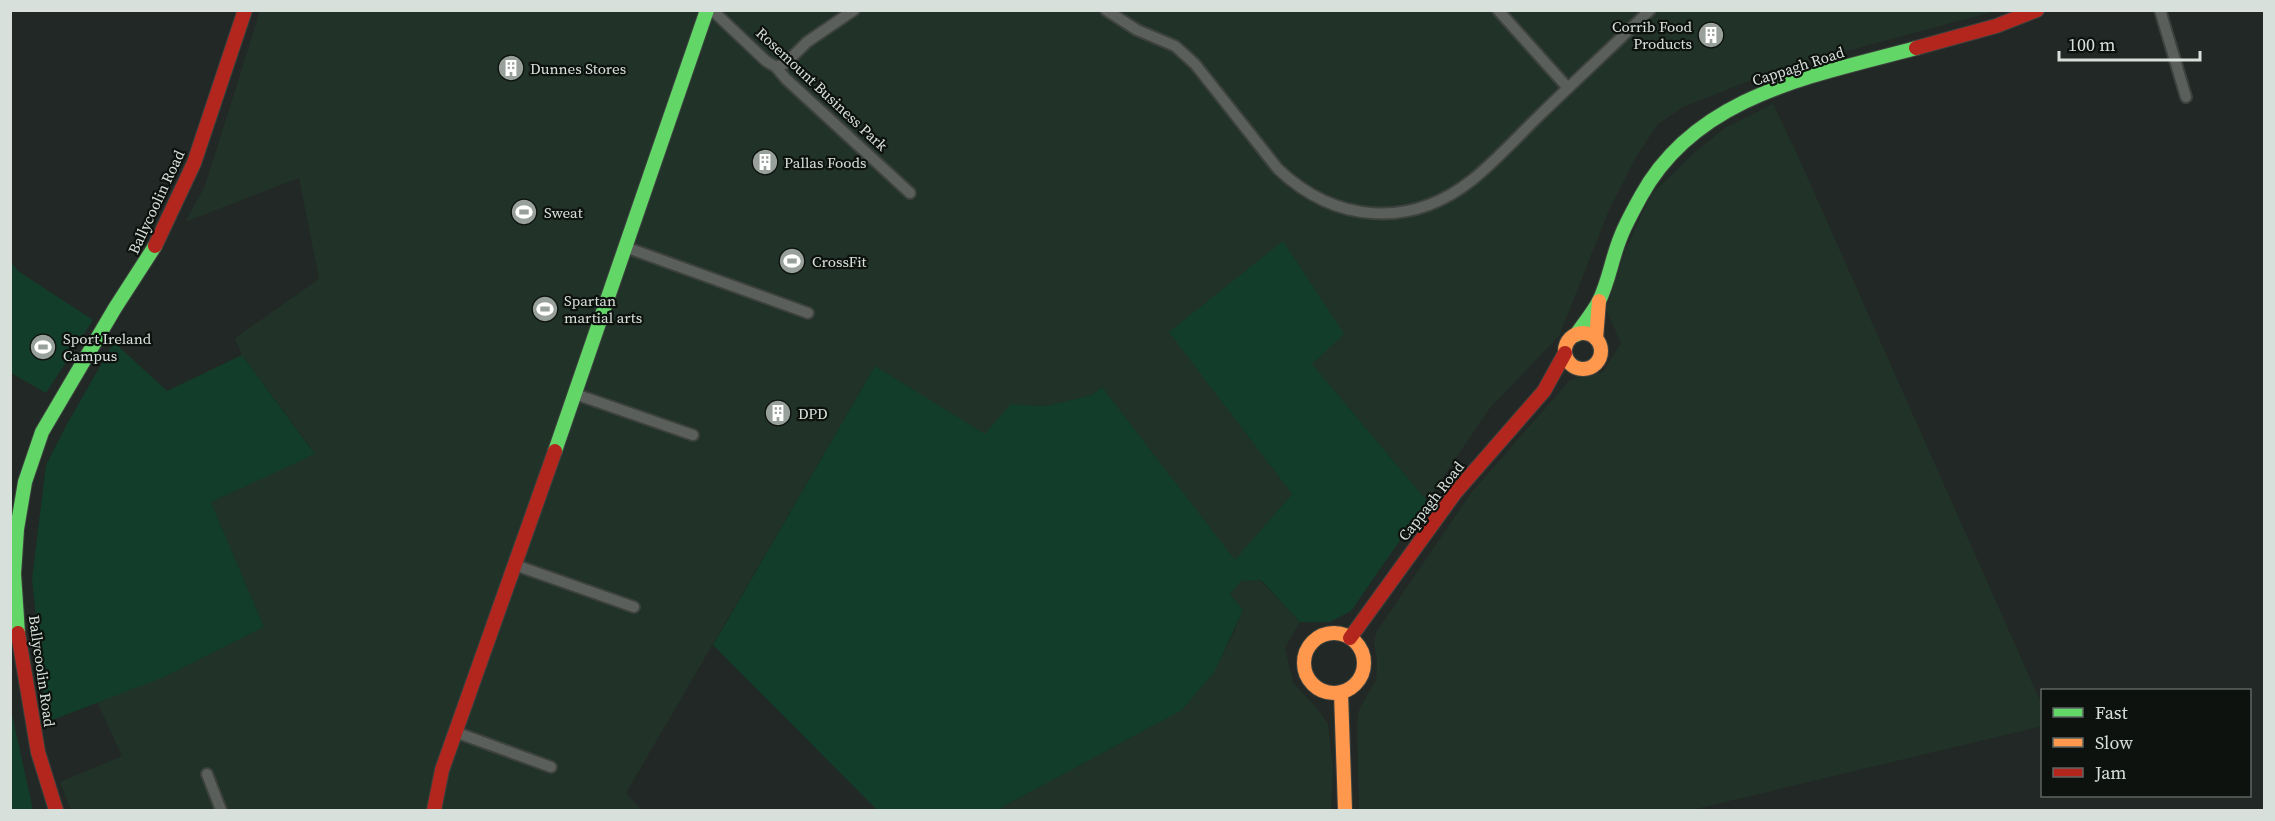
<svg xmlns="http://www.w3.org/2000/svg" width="2275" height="821" font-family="'Source Serif 4',serif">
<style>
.built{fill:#213229}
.green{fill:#123d2b}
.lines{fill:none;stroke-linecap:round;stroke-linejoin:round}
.street-casing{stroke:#3d423f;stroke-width:14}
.fast-casing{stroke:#3d423f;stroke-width:16}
.slow-casing{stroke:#3d423f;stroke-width:16}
.jam-casing{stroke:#3d423f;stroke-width:16}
.street{stroke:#5a5f5c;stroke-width:10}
.fast{stroke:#63d668;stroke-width:14}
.slow{stroke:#ff974d;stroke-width:14}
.jam{stroke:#b3261e;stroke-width:14}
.labels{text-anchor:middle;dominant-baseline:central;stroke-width:4.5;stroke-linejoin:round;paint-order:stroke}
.poi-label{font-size:15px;fill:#d8e0db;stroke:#0d120f;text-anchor:start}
.street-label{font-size:15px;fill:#d8e0db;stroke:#0d120f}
</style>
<rect width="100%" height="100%" fill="#222825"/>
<!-- built -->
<path class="built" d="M260 11H1995L1780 69 1683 107 1658 124 1636 157 1609 210 1559 336 1489 409 1427 501 1311 363 1170 332 1292 494 1235 561 1102 387 1092 395 1046 406 1012 404 986 435 875 366 626 793 642 810H71L60 782 122 756 97 702 164 676 264 627 211 502 315 453 242 355 235 338 319 279 299 178 185 222 205 186Z
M1773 104 1798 156 2042 705V726L1692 810H1359L1357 725 1359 710 1376 680 1377 662 1374 641 1377 631 1471 493 1570 380 1603 372 1621 343 1606 310 1625 250 1651 195 1694 153 1725 128Z
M1260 580 1300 622 1285 648 1293 683 1317 708 1328 724 1333 770 1331 810H997L1182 710 1215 671 1233 634 1243 610 1230 594 1241 581Z"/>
<!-- green -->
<path class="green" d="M1283 241 1344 334 1312 364 1427 501 1351 611 1330 622H1300L1261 580 1241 581 1230 594 1243 610 1215 671 1182 710 997 810H877L713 645 875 366 985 434 1011 404 1046 406 1092 395 1102 387 1235 560 1292 494 1169 332Z
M11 262 18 271 93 320 46 393 11 373Z
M114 342 167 391 242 355 315 454 211 502 264 627 164 677 47 722 32 579 46 465 67 424Z
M10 710H11L33 810H11Z"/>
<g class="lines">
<!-- street casing -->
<g class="street-casing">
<path id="street" d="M712 10 766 61 776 67 786 79 910 193
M1106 10 1137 30 1175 46 1195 64 1278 169C1334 222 1409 230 1472 180 1496 161 1518 136 1541 114 1577 79 1614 45 1650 10
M1498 10 1568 88
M2160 10 2186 97
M776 67 786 63 807 42 854 10
M625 247 808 313
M575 394 693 435
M515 565 634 607
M455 732 551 767
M207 774 221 810"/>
</g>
<!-- fast casing -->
<g class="fast-casing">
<path id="fast" d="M1576 335C1583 324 1593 313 1599 301 1609 281 1612 257 1621 236 1626 223 1634 209 1641 196 1697 94 1814 76 1916 48
M555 451 707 10
M18 633 14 574 17 529 25 482 42 432 115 308 155 246"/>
</g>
<!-- slow casing -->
<g class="slow-casing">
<path id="slow" d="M1565 351a18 18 0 1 1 36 0a18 18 0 1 1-36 0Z
M1596 339 1599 301
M1304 663a30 30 0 1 1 60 0a30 30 0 1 1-60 0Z
M1341 693 1345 810"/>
</g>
<!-- jam casing -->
<g class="jam-casing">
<path id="jam" d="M1916 48 1996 26 2037 10
M155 246 194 163 245 10
M18 633 38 752 56 810
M1350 638 1455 493 1544 391 1565 353
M434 810 442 770 555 451"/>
</g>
<!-- street -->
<use href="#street" class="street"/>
<!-- fast -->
<use href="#fast" class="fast"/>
<!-- slow -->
<use href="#slow" class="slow"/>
<!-- jam -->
<use href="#jam" class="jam"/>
</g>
<!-- icons -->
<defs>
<g id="building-disc" transform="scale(1.35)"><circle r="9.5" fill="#98a09b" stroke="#0d120f"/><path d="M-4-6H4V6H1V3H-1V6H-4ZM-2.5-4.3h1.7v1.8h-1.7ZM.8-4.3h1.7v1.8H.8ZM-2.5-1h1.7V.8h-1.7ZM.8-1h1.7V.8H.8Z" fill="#fff"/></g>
<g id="stadium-disc" transform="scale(1.35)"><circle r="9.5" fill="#98a09b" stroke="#0d120f"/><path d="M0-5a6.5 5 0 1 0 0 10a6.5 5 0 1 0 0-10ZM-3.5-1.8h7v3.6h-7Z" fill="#fff"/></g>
</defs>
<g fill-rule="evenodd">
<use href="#building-disc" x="1711" y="35"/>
<use href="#building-disc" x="511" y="68"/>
<use href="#building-disc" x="765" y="162"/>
<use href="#stadium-disc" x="524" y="212"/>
<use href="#stadium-disc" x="792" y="261"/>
<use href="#stadium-disc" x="545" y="309"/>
<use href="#stadium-disc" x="43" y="347"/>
<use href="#building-disc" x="778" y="413"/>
</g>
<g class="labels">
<!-- poi labels -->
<g class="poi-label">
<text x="1692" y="26" text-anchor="end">Corrib Food<tspan x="1692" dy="17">Products</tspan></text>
<text x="530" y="68">Dunnes Stores</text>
<text x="784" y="162">Pallas Foods</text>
<text x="544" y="212">Sweat</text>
<text x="812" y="261">CrossFit</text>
<text x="564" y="300">Spartan<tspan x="564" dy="17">martial arts</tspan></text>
<text x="63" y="338">Sport Ireland<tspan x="63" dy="17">Campus</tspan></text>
<text x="798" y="413">DPD</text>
</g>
<!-- street labels -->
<g class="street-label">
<text transform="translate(1798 66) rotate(-18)">Cappagh Road</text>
<text transform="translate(822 89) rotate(43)">Rosemount Business Park</text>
<text transform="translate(156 202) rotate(-65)">Ballycoolin Road</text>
<text transform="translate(1431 501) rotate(-52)">Cappagh Road</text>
<text transform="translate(42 671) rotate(82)">Ballycoolin Road</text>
</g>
</g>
<!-- border -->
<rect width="2275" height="821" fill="none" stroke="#d8e0db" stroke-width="24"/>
<!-- legend -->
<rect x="2041" y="689" width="210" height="108" fill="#0d120f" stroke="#5e6461" stroke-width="1.5"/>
<rect x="2053" y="708" width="30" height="9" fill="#63d668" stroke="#5e6461" stroke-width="1.5"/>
<text x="2095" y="719" font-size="18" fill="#d8e0db">Fast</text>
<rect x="2053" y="738" width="30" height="9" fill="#ff974d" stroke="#5e6461" stroke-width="1.5"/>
<text x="2095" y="749" font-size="18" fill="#d8e0db">Slow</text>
<rect x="2053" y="768" width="30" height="9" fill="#b3261e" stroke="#5e6461" stroke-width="1.5"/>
<text x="2095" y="779" font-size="18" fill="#d8e0db">Jam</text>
<!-- scale -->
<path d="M2059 51v9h141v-9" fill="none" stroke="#d8e0db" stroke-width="3"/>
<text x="2068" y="51" font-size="18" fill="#d8e0db" stroke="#0d120f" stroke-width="4.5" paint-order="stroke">100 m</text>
</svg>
